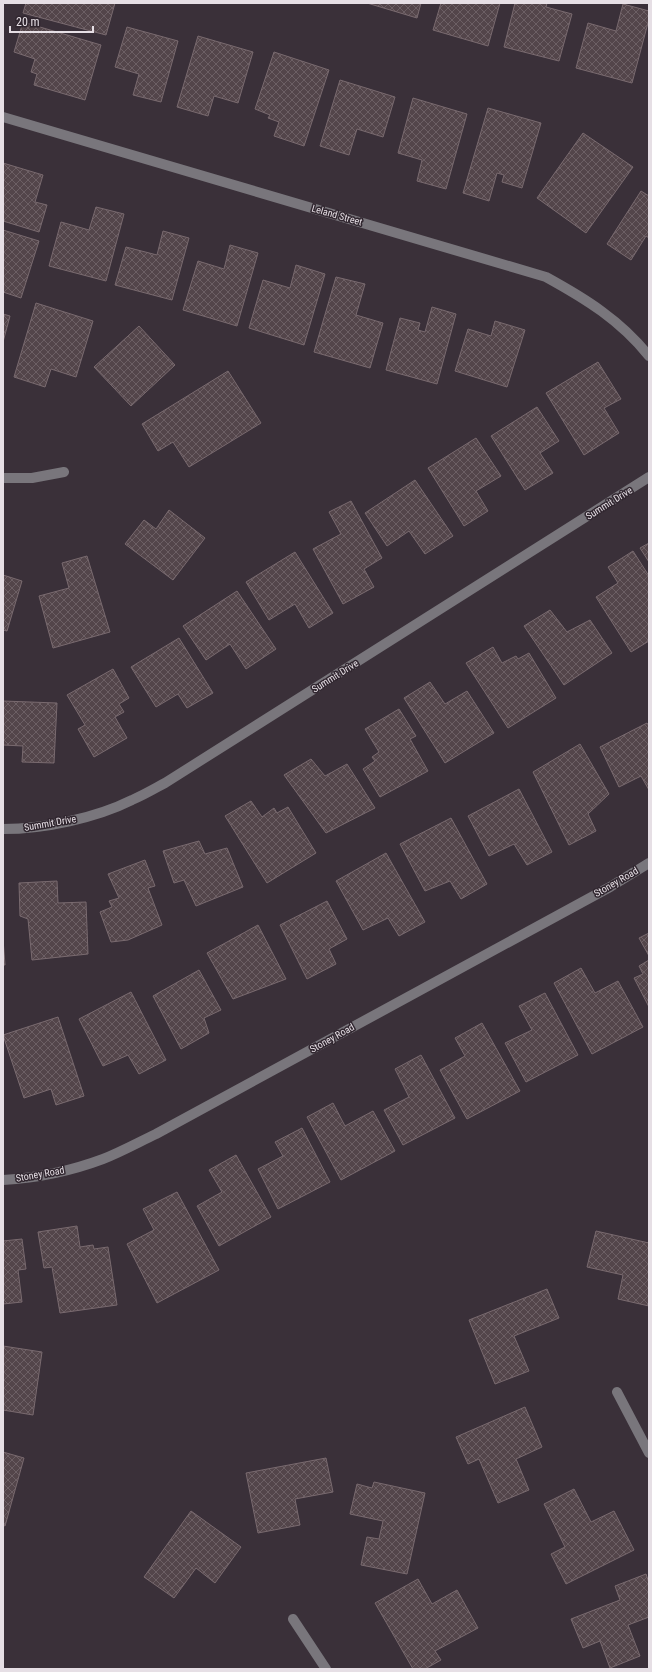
<svg xmlns="http://www.w3.org/2000/svg" width="652" height="1672" font-family="'Roboto Condensed',sans-serif">
<style>
.building{fill:url(#building-cross-hatch);stroke:#796a6f}
.lines{fill:none;stroke-linecap:round;stroke-linejoin:round}
.minor{stroke:#79767c;stroke-width:10}
.labels{text-anchor:middle;dominant-baseline:central;stroke-width:3;stroke-linejoin:round;paint-order:stroke}
.street-label{font-size:10px;fill:#e6dfe5;stroke:#30262f}
</style>
<defs>
<pattern id="building-cross-hatch" width="8" height="8" patternUnits="userSpaceOnUse"><rect width="8" height="8" fill="#53454a"/><path d="M0 0l8 8M0 8l8-8" fill="none" stroke="#6c5f64"/></pattern>
</defs>
<rect width="100%" height="100%" fill="#3a3039"/>
<!-- building -->
<path class="building" d="M26 3H115L106 35 23 13Z
M367 3H421L417 18Z
M441 3H500L488 46 433 30Z
M515 3H547L546 7 572 14 559 61 504 47Z
M623 4 649 11V19L632 83 576 68 588 23 616 31Z
M23 22 101 45 85 100 34 85 37 74 31 72 35 59 14 52Z
M127 27 178 41 161 102 133 95 139 74 115 67Z
M198 36 253 52 238 103 214 96 208 116 177 107Z
M274 52 329 70 304 146 274 136 279 122 268 118 270 115 255 109Z
M340 80 395 97 383 137 357 129 349 155 320 146Z
M413 98 467 114 446 189 417 181 422 160 398 153Z
M488 108 541 123 522 188 502 182 504 175 497 173 489 201 463 193Z
M583 133 633 167 586 233 537 198Z
M3 163 43 175 35 202 47 205 39 232 3 221Z
M641 191 649 196V238L646 236 631 260 607 244Z
M96 207 124 214 106 281 49 266 61 222 89 230Z
M3 230 39 241 21 298 3 292Z
M163 231 189 238 172 300 115 285 126 247 157 255Z
M230 245 258 253 237 326 183 310 198 261 224 269Z
M296 265 325 274 304 345 249 328 263 280 290 288Z
M336 277 365 284 356 315 383 323 370 368 314 352Z
M36 303 93 321 76 377 51 369 45 387 14 377Z
M432 307 456 314 437 384 386 370 400 318 420 323 418 330 425 332Z
M3 314 10 316 3 342Z
M495 321 525 330 507 387 455 371 468 329 491 336Z
M139 326 175 365 131 406 94 367Z
M598 362 621 399 604 408 619 433 584 455 546 393Z
M228 371 261 423 189 467 173 442 158 451 142 424Z
M537 407 559 441 540 453 553 473 525 490 491 436Z
M476 438 501 476 476 491 488 511 464 526 428 468Z
M415 480 453 536 425 554 409 531 387 546 365 513Z
M351 501 382 558 364 569 374 587 343 604 313 549 341 534 329 512Z
M169 510 205 538 173 580 125 544 144 520 156 529Z
M649 543V562L640 548Z
M633 551 649 576V641L631 652 596 597 618 583 608 567Z
M295 552 333 613 309 628 295 604 269 620 246 582Z
M87 556 110 632 53 648 39 596 69 588 62 563Z
M3 575 22 581 7 631 3 630Z
M237 591 276 649 246 669 230 644 206 660 183 626Z
M550 610 567 632 590 620 612 653 564 685 524 626Z
M179 638 213 693 187 708 178 694 156 707 131 667Z
M493 647 502 663 516 656 518 659 529 653 556 698 508 728 466 663Z
M113 669 129 698 119 704 124 712 115 717 127 738 94 757 78 729 85 725 67 695Z
M430 682 445 704 467 691 494 733 445 763 404 698Z
M3 701 57 703 54 763 22 762 23 746 3 745Z
M399 709 416 736 410 739 428 771 380 797 363 769 375 761 372 757 379 752 365 729Z
M647 723 649 726V790L641 776 619 787 600 747Z
M580 744 609 794 588 814 596 831 569 845 533 772Z
M311 759 325 776 347 764 375 808 326 833 284 775Z
M519 789 552 852 527 865 514 844 489 856 468 816Z
M251 801 262 817 274 808 277 813 288 807 316 853 267 883 225 816Z
M451 818 487 884 461 899 450 881 425 891 400 844Z
M199 841 205 854 227 848 243 887 196 906 184 880 174 883 163 851Z
M386 853 425 922 399 936 388 918 363 930 336 881Z
M145 860 155 886 148 888 162 925 128 940 111 942 100 912 112 907 109 901 119 898 108 874Z
M57 881 58 903 86 902 88 954 32 960 28 919 20 916 19 883Z
M327 901 347 939 329 949 336 964 307 979 280 925Z
M258 925 286 979 233 999 207 953Z
M649 933V956L639 938Z
M3 939 5 965H3Z
M649 960V1007L634 978 643 974 639 966Z
M581 968 595 993 618 981 643 1027 592 1054 554 983Z
M199 970 221 1010 204 1018 209 1033 181 1049 153 996Z
M131 992 166 1060 139 1074 128 1055 103 1066 79 1019Z
M545 993 578 1055 526 1082 505 1043 532 1030 519 1006Z
M58 1017 84 1096 56 1105 51 1089 24 1098 3 1035Z
M482 1023 520 1091 467 1119 440 1070 465 1056 455 1038Z
M421 1055 455 1118 403 1145 384 1110 409 1097 395 1069Z
M333 1103 345 1126 373 1111 395 1151 341 1180 307 1117Z
M302 1128 330 1182 278 1209 258 1169 283 1156 275 1142Z
M236 1155 271 1217 219 1246 197 1206 222 1192 209 1170Z
M177 1192 219 1270 157 1303 127 1244 154 1230 143 1209Z
M77 1226 80 1247 93 1245 94 1249 108 1247 117 1305 60 1313 52 1267 44 1268 38 1232Z
M596 1231 649 1243V1306L618 1299 623 1275 587 1267Z
M22 1239 26 1269 18 1270 22 1302 3 1304V1241Z
M547 1289 559 1318 514 1336 529 1371 495 1384 469 1320Z
M3 1346 42 1352 33 1415 3 1410Z
M525 1407 542 1447 516 1459 529 1490 498 1503 479 1459 468 1464 456 1437Z
M3 1452 24 1458 5 1526 3 1525Z
M326 1458 333 1492 295 1499 300 1525 258 1533 246 1473Z
M374 1482 425 1493 407 1574 361 1565 367 1537 379 1539 383 1521 350 1514 357 1484 372 1488Z
M574 1489 591 1522 614 1511 634 1550 566 1584 551 1554 565 1547 544 1504Z
M191 1511 241 1547 215 1583 196 1568 174 1598 144 1577Z
M646 1574 649 1583V1617L628 1625 640 1656 610 1668 600 1641 583 1648 571 1619 620 1600 615 1586Z
M418 1579 432 1604 457 1590 478 1628 435 1651 441 1660 425 1669H413L375 1603Z"/>
<g class="lines">
<!-- minor -->
<path class="minor" d="M3 117 546 277C586 299 620 320 649 356
M3 478H32L64 472
M3 829C44 829 96 818 132 800 144 795 154 789 165 783L649 477
M3 1180C37 1178 71 1171 103 1159 121 1152 139 1142 156 1134L610 887 649 863
M617 1392 649 1453
M293 1619 326 1669"/>
</g>
<g class="labels">
<!-- street labels -->
<g class="street-label">
<text transform="translate(337 215) rotate(16)">Leland Street</text>
<text transform="translate(609 503) rotate(-32)">Summit Drive</text>
<text transform="translate(335 676) rotate(-32)">Summit Drive</text>
<text transform="translate(50 823) rotate(-10)">Summit Drive</text>
<text transform="translate(616 882) rotate(-30)">Stoney Road</text>
<text transform="translate(332 1038) rotate(-29)">Stoney Road</text>
<text transform="translate(40 1174) rotate(-10)">Stoney Road</text>
</g>
</g>
<!-- border -->
<rect width="652" height="1672" fill="none" stroke="#e6dfe5" stroke-width="8"/>
<!-- scale -->
<path d="M10 26v6h83v-6" fill="none" stroke="#e6dfe5" stroke-width="2"/>
<text x="16" y="26" font-size="12" fill="#e6dfe5" stroke="#30262f" stroke-width="3" paint-order="stroke">20 m</text>
</svg>
